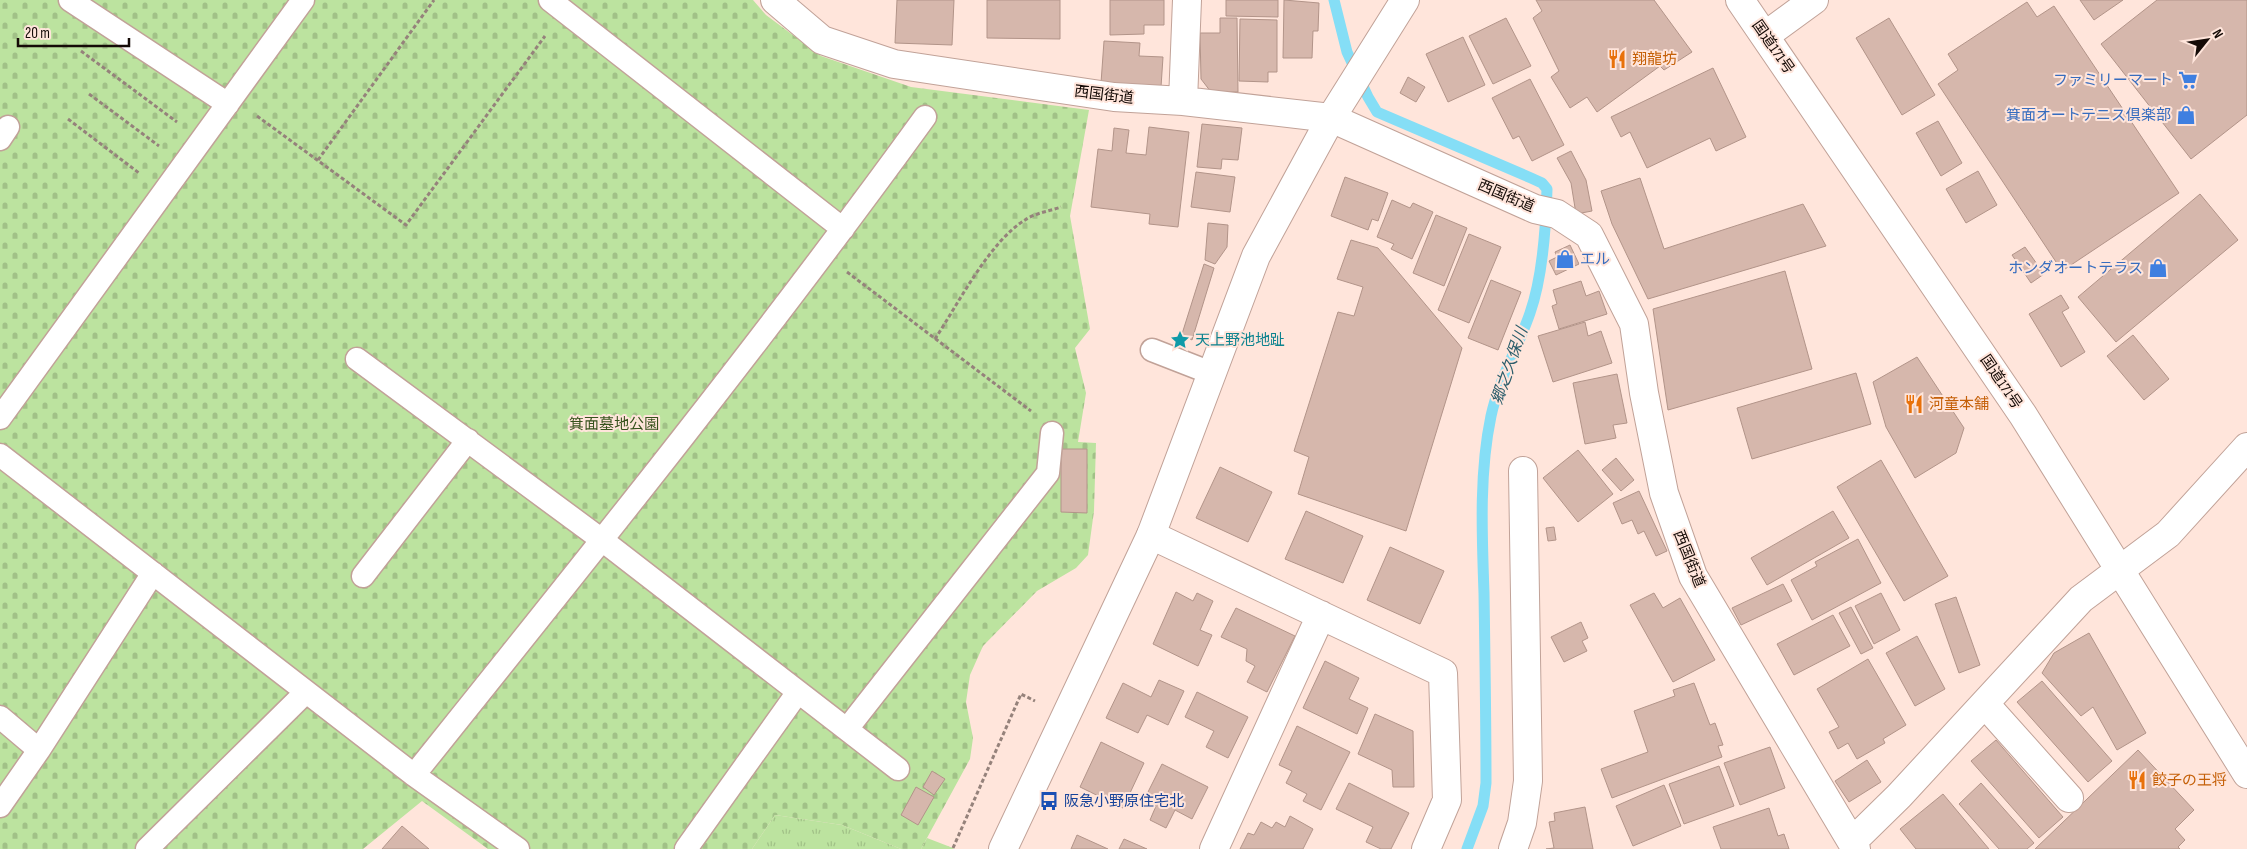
<svg xmlns="http://www.w3.org/2000/svg" width="2247" height="849" font-family="'Sofia Sans Condensed','Noto Sans JP',sans-serif">
<style>
.cemetery{fill:url(#cemetery-stones)}
.park{fill:url(#park-tufts)}
.lines{fill:none;stroke-linecap:round;stroke-linejoin:round}
.stream{stroke:#85def6;stroke-width:11}
.building{fill:#d6b7ac;stroke:#b29489}
.lane-casing{stroke:#c1a298;stroke-width:25}
.street-casing{stroke:#c1a298;stroke-width:30}
.secondary-casing{stroke:#c1a298;stroke-width:30}
.highway-casing{stroke:#c1a298;stroke-width:30}
.path{stroke:#95827b;stroke-width:3;stroke-dasharray:4 2.5;stroke-linecap:butt}
.lane{stroke:#fff;stroke-width:22}
.street{stroke:#fff;stroke-width:28}
.secondary{stroke:#fff;stroke-width:28}
.highway{stroke:#fff;stroke-width:28}
.labels{text-anchor:middle;dominant-baseline:central;stroke-width:4;stroke-linejoin:round;paint-order:stroke}
.street-label{font-size:15px;fill:#150b07;stroke:#ffe5db}
.food-label{font-size:15px;fill:#c56008;stroke:#ffe5db;text-anchor:start}
.shop-label{font-size:15px;fill:#366cbe;stroke:#ffe5db;text-anchor:end}
.culture-label{font-size:15px;fill:#0d838f;stroke:#ffe5db;text-anchor:start}
.park-label{font-size:15px;fill:#36521c;stroke:#ffe5db}
.transit-label{font-size:15px;fill:#164399;stroke:#ffe5db;text-anchor:start}
.water-label{font-size:16px;font-style:italic;fill:#2b5d6b;stroke:#ffe5db}
</style>
<defs>
<pattern id="cemetery-stones" width="16" height="16" patternUnits="userSpaceOnUse" patternTransform="scale(1.25)"><rect width="16" height="16" fill="#bce39f"/><path d="M2 7V4a2 2 0 0 1 4 0v3zM10 15v-3a2 2 0 0 1 4 0v3z" fill="#a1c187"/></pattern>
<pattern id="park-tufts" width="24" height="20" patternUnits="userSpaceOnUse" patternTransform="scale(1.25)"><rect width="24" height="20" fill="#bce39f"/><path d="M3 7l-1-3M5 7V3M7 7l1-3M15 17l-1-3M17 17v-4M19 17l1-3" fill="none" stroke="#a1c187"/></pattern>
</defs>
<rect width="100%" height="100%" fill="#ffe5db"/>
<!-- cemetery -->
<path class="cemetery" d="M0 0H753L766 15 821 56 911 87 1089 110 1070 216 1090 329 1075 348 1086 393 1078 442 1096 443 1094 511 1088 555 1076 568 1037 591 983 646 970 675 966 702 973 738 970 759 921 849H901L842 825 775 815 752 849H488L422 801 363 849H0Z"/>
<!-- park -->
<path class="park" d="M775 815 842 825 901 849H752Z
M927 838 953 848 954 849H921Z"/>
<g class="lines">
<!-- stream -->
<path class="stream" d="M1334 0 1347 52 1368 97 1377 112 1531 178 1542 183 1547 189C1546 225 1542 279 1530 313 1518 348 1499 379 1491 416 1479 473 1482 535 1484 593 1485 657 1486 720 1486 783L1483 806 1467 849"/>
</g>
<!-- building -->
<path class="building" d="M897 0H954L952 45 895 43Z
M987 0H1060V39L987 38Z
M1110 0H1164V25H1144V34L1110 35Z
M1226 0H1278V17L1226 16Z
M1284 0 1319 3 1318 31H1313L1312 58H1283Z
M1536 0H1654L1692 52 1664 70 1660 66 1597 112 1587 97 1570 108 1551 77 1559 71 1533 18 1542 11Z
M2080 0H2123L2094 20Z
M2157 0H2247V115L2191 159 2101 44Z
M2027 2 2037 17 2054 6 2179 193 2062 271 1938 84 1958 70 1948 54Z
M1220 18H1237L1238 92H1211L1201 79 1200 33H1220Z
M1506 18 1531 66 1493 84 1469 36Z
M1889 18 1935 95 1902 115 1856 38Z
M1240 19 1277 20V72H1268V82L1239 81Z
M1463 37 1485 85 1448 102 1426 54Z
M1104 41 1140 43 1139 56 1163 57 1161 87 1101 83Z
M1713 68 1746 137 1716 151 1710 138 1647 168 1630 132 1621 137 1611 117Z
M1408 77 1425 87 1416 102 1400 93Z
M1530 79 1564 145 1532 161 1519 136 1513 139 1492 98Z
M1938 121 1962 163 1941 176 1916 133Z
M1202 124 1242 128 1238 160 1222 159 1221 169 1197 167Z
M1149 127 1189 132 1178 227 1149 224 1150 214 1091 207 1098 149 1112 151 1114 128 1129 130 1126 153 1146 155Z
M1571 151 1586 180 1592 211 1576 214 1571 183 1557 158Z
M1978 171 1997 205 1966 223 1946 189Z
M1196 172 1235 177 1230 212 1191 207Z
M1345 177 1388 193 1378 221 1372 219 1368 230 1331 216Z
M1640 178 1664 249 1803 204 1826 246 1648 299 1612 224 1601 191Z
M2200 194 2238 240 2116 342 2078 297Z
M1392 200 1410 208 1413 203 1433 212 1412 259 1391 249 1394 244 1377 237Z
M1436 215 1467 228 1444 286 1413 273Z
M1208 223 1228 225 1227 247 1215 264 1205 260Z
M1469 234 1501 247 1469 323 1438 310Z
M1351 240 1378 248 1462 348 1406 531 1298 494 1309 457 1294 451 1338 312 1354 316 1363 287 1337 279Z
M1570 245 1579 264 1556 275 1549 261 1557 257 1555 252Z
M2025 247 2044 274 2031 283 2012 255Z
M1204 264 1214 268 1192 340 1182 334Z
M1785 271 1812 369 1668 410 1653 309Z
M1491 280 1521 292 1498 350 1468 338Z
M1581 281 1586 296 1599 291 1607 314 1559 329 1552 306 1557 304 1553 290Z
M2061 295 2069 308 2062 312 2085 352 2061 367 2029 314Z
M1585 322 1588 336 1601 331 1612 363 1553 382 1538 336Z
M2133 335 2169 379 2144 400 2107 356Z
M1917 357 1964 428 1956 453 1915 478 1886 427 1873 382Z
M1856 373 1871 424 1752 459 1737 408Z
M1617 374 1627 423 1613 425 1616 438 1585 444 1573 383Z
M1061 449H1087V513L1061 512Z
M1578 450 1613 494 1578 522 1543 478Z
M1616 458 1634 480 1621 491 1602 470Z
M1881 460 1948 576 1904 601 1837 487Z
M1220 467 1272 492 1248 542 1196 518Z
M1639 491 1667 551 1656 556 1644 531 1638 534 1632 520 1622 524 1613 503Z
M1306 511 1363 536 1343 583 1285 559Z
M1833 511 1849 538 1767 585 1751 558Z
M1554 527 1556 540 1548 541 1546 528Z
M1858 539 1881 583 1812 620 1791 580 1817 566 1815 562Z
M1390 547 1444 571 1420 624 1367 600Z
M1783 584 1792 601 1741 625 1732 608Z
M1176 592 1193 601 1197 593 1213 601 1200 630 1212 635 1198 666 1153 644Z
M1654 593 1663 608 1680 598 1715 660 1673 682 1630 605Z
M1881 593 1900 630 1874 644 1855 606Z
M1956 597 1980 665 1959 673 1935 604Z
M1851 607 1873 648 1861 654 1839 613Z
M1236 608 1295 636 1267 692 1247 682 1255 666 1246 661 1247 649 1221 637Z
M1833 615 1850 646 1794 675 1777 644Z
M1581 622 1588 638 1582 641 1587 651 1564 662 1551 637Z
M2089 633 2146 733 2117 750 2093 707 2081 716 2042 673 2054 653Z
M1917 636 1945 689 1915 706 1886 653Z
M1868 659 1906 725 1883 739 1885 743 1857 759 1848 743 1838 749 1829 732 1839 727 1817 689Z
M1325 661 1359 678 1349 699 1368 708 1357 734 1303 708Z
M1159 680 1184 691 1168 725 1147 715 1138 733 1106 718 1123 683 1151 697Z
M2042 681 2112 761 2088 782 2017 702Z
M1694 683 1710 725 1715 723 1723 745 1718 746 1722 757 1612 798 1601 769 1648 752 1634 711 1675 696 1673 690Z
M1197 692 1248 717 1228 758 1206 747 1214 731 1185 717Z
M1375 714 1413 731 1414 787H1393L1392 770 1358 754Z
M1297 726 1350 752 1321 810 1303 801 1307 794 1286 783 1292 771 1279 765Z
M1996 740 2063 817 2039 838 1971 761Z
M1101 742 1144 763 1123 808 1080 787Z
M1770 747 1785 788 1740 805 1724 763Z
M2138 750 2194 810 2175 829 2185 840 2178 847 2180 849H2035Z
M1867 760 1881 782 1849 802 1835 781Z
M1162 764 1208 787 1192 819 1175 810 1166 828 1150 820 1156 806 1144 800Z
M1719 766 1734 806 1684 824 1669 784Z
M932 771 945 779 934 795 923 787Z
M1349 783 1409 813 1391 849H1381L1366 842 1373 827 1336 809Z
M1981 783 2034 843 2027 849H1999L1959 804Z
M1664 785 1681 826 1633 846 1616 806Z
M916 787 934 797 918 825 901 815Z
M1943 794 1989 849H1916L1900 829Z
M1585 807 1593 849H1546L1554 848 1549 822 1555 821 1554 813Z
M1769 808 1778 836 1784 834 1789 849H1721L1713 827Z
M1290 816 1313 829 1303 849H1240L1248 833 1254 835 1261 822 1272 828 1276 822 1285 827Z
M402 826 429 849H382Z
M1077 835 1108 849H1071Z
M1124 839 1147 849H1119Z"/>
<g class="lines">
<!-- lane casing -->
<g class="lane-casing">
<path id="lane" d="M70 0 228 104
M550 0 843 229
M0 139 8 127
M1152 350 1211 373
M357 359 602 540 898 769
M0 418 303 0
M0 455 414 775 518 849
M363 576 468 440
M0 717 39 750
M847 729 1048 473 1052 433
M414 775C588 558 762 342 925 117
M0 806 39 750 153 573
M147 849 306 692
M686 849 798 692"/>
</g>
<!-- street casing -->
<g class="street-casing">
<path id="street" d="M775 0 822 40 894 64 1114 97 1183 101 1331 118 1535 209 1557 214 1589 235 1634 324 1644 393 1664 493 1693 576 1856 849
M1766 35 1814 0
M1183 101 1187 0
M1151 535 1443 673 1447 800 1426 849
M1985 704 2069 798
M1852 842 1899 796 2081 599 2168 534 2247 447
M1214 849 1321 615
M1513 849 1522 823 1528 781 1523 471"/>
</g>
<!-- secondary casing -->
<g class="secondary-casing">
<path id="secondary" d="M1003 849 1151 535 1256 256 1331 118 1405 0"/>
</g>
<!-- highway casing -->
<g class="highway-casing">
<path id="highway" d="M1740 0 2023 415 2247 774"/>
</g>
<!-- path -->
<path class="path" d="M81 51 177 122
M89 94 159 146
M257 116 406 225 545 36
M68 119 139 173
M318 160 434 0
M847 272 1031 411
M935 339C958 304 990 241 1025 220 1035 213 1050 211 1061 207
M953 848 1021 694 1035 701"/>
<!-- lane -->
<use href="#lane" class="lane"/>
<!-- street -->
<use href="#street" class="street"/>
<!-- secondary -->
<use href="#secondary" class="secondary"/>
<!-- highway -->
<use href="#highway" class="highway"/>
</g>
<!-- icons -->
<defs>
<g id="restaurant-bare" transform="scale(1.5)"><path d="M-5-6h1v4h1v-4h1v4h1v-4h1v5L-1.5 .5V6h-2V.5L-5-1ZM5-6V6H3V1.5H1.5Q1.5-4 5-6Z" fill="#e8710a" stroke="#ffe5db" stroke-width="2.5" paint-order="stroke"/></g>
<g id="supermarket-bare" transform="scale(1.5)"><path d="M-6-5.5h2.5l.6 2H6L4.5 2H-2.5L-4.4-4H-6ZM-1.5 3.2a1.3 1.3 0 1 0 .1 0ZM3 3.2a1.3 1.3 0 1 0 .1 0Z" fill="#3f7fe0" stroke="#ffe5db" stroke-width="2.5" paint-order="stroke"/></g>
<g id="shop-bare" transform="scale(1.5)"><path d="M-5-2.5h2.3a2.7 3.5 0 0 1 5.4 0H5L5.5 6h-11ZM-1.5-2.5h3a1.5 2.3 0 0 0-3 0Z" fill="#3f7fe0" stroke="#ffe5db" stroke-width="2.5" paint-order="stroke"/></g>
<g id="sight-bare" transform="scale(1.5)"><path d="M0-6L1.8-2.2L6-1.7L2.9 1.2L3.7 5.4L0 3.3L-3.7 5.4L-2.9 1.2L-6-1.7L-1.8-2.2Z" fill="#0f9aa8" stroke="#ffe5db" stroke-width="2.5" paint-order="stroke"/></g>
<g id="bus-bare" transform="scale(1.5)"><path d="M-5-6H5V4H4V6H2V4H-2V6H-4V4H-5ZM-3.5-4V0h7V-4ZM-3.5 1.2v1.5H-2V1.2ZM2 1.2v1.5H3.5V1.2Z" fill="#1a4fb4" stroke="#ffe5db" stroke-width="2.5" paint-order="stroke"/></g>
</defs>
<g fill-rule="evenodd">
<use href="#restaurant-bare" x="1617" y="59"/>
<use href="#supermarket-bare" x="2188" y="80"/>
<use href="#shop-bare" x="2186" y="115"/>
<use href="#shop-bare" x="1565" y="259"/>
<use href="#shop-bare" x="2158" y="268"/>
<use href="#sight-bare" x="1180" y="340"/>
<use href="#restaurant-bare" x="1914" y="404"/>
<use href="#restaurant-bare" x="2137" y="780"/>
<use href="#bus-bare" x="1049" y="801"/>
</g>
<g class="labels">
<!-- street labels -->
<g class="street-label">
<text transform="translate(1773 47) rotate(55)">国道171号</text>
<text transform="translate(1104 95) rotate(7)">西国街道</text>
<text transform="translate(1506 196) rotate(23)">西国街道</text>
<text transform="translate(2001 382) rotate(56)">国道171号</text>
<text transform="translate(1689 559) rotate(68)">西国街道</text>
</g>
<!-- food labels -->
<g class="food-label">
<text x="1632" y="59">翔龍坊</text>
<text x="1929" y="404">河童本舗</text>
<text x="2152" y="780">餃子の王将</text>
</g>
<!-- shop labels -->
<g class="shop-label">
<text x="2173" y="80">ファミリーマート</text>
<text x="2171" y="115">箕面オートテニス倶楽部</text>
<text x="1580" y="259" text-anchor="start">エル</text>
<text x="2143" y="268">ホンダオートテラス</text>
</g>
<!-- culture labels -->
<g class="culture-label">
<text x="1195" y="340">天上野池地趾</text>
</g>
<!-- park labels -->
<g class="park-label">
<text x="614" y="424">箕面墓地公園</text>
</g>
<!-- transit labels -->
<g class="transit-label">
<text x="1064" y="801">阪急小野原住宅北</text>
</g>
<!-- water labels -->
<g class="water-label">
<text transform="translate(1510 366) rotate(-71)">郷之久保川</text>
</g>
</g>
<!-- north arrow -->
<g transform="translate(2207 40) rotate(60)" stroke="#ffe5db" stroke-width="4" paint-order="stroke">
<path d="M0-4L9 19L0 12L-9 19Z" fill="#150b07"/>
<text y="-8" font-size="14" font-weight="bold" text-anchor="middle" fill="#150b07">N</text>
</g>
<!-- scale -->
<path d="M18 38v8h111v-8" fill="none" stroke="#150b07" stroke-width="2.5"/>
<text x="25" y="38" font-size="15" fill="#150b07" stroke="#ffe5db" stroke-width="4" paint-order="stroke">20 m</text>
</svg>
